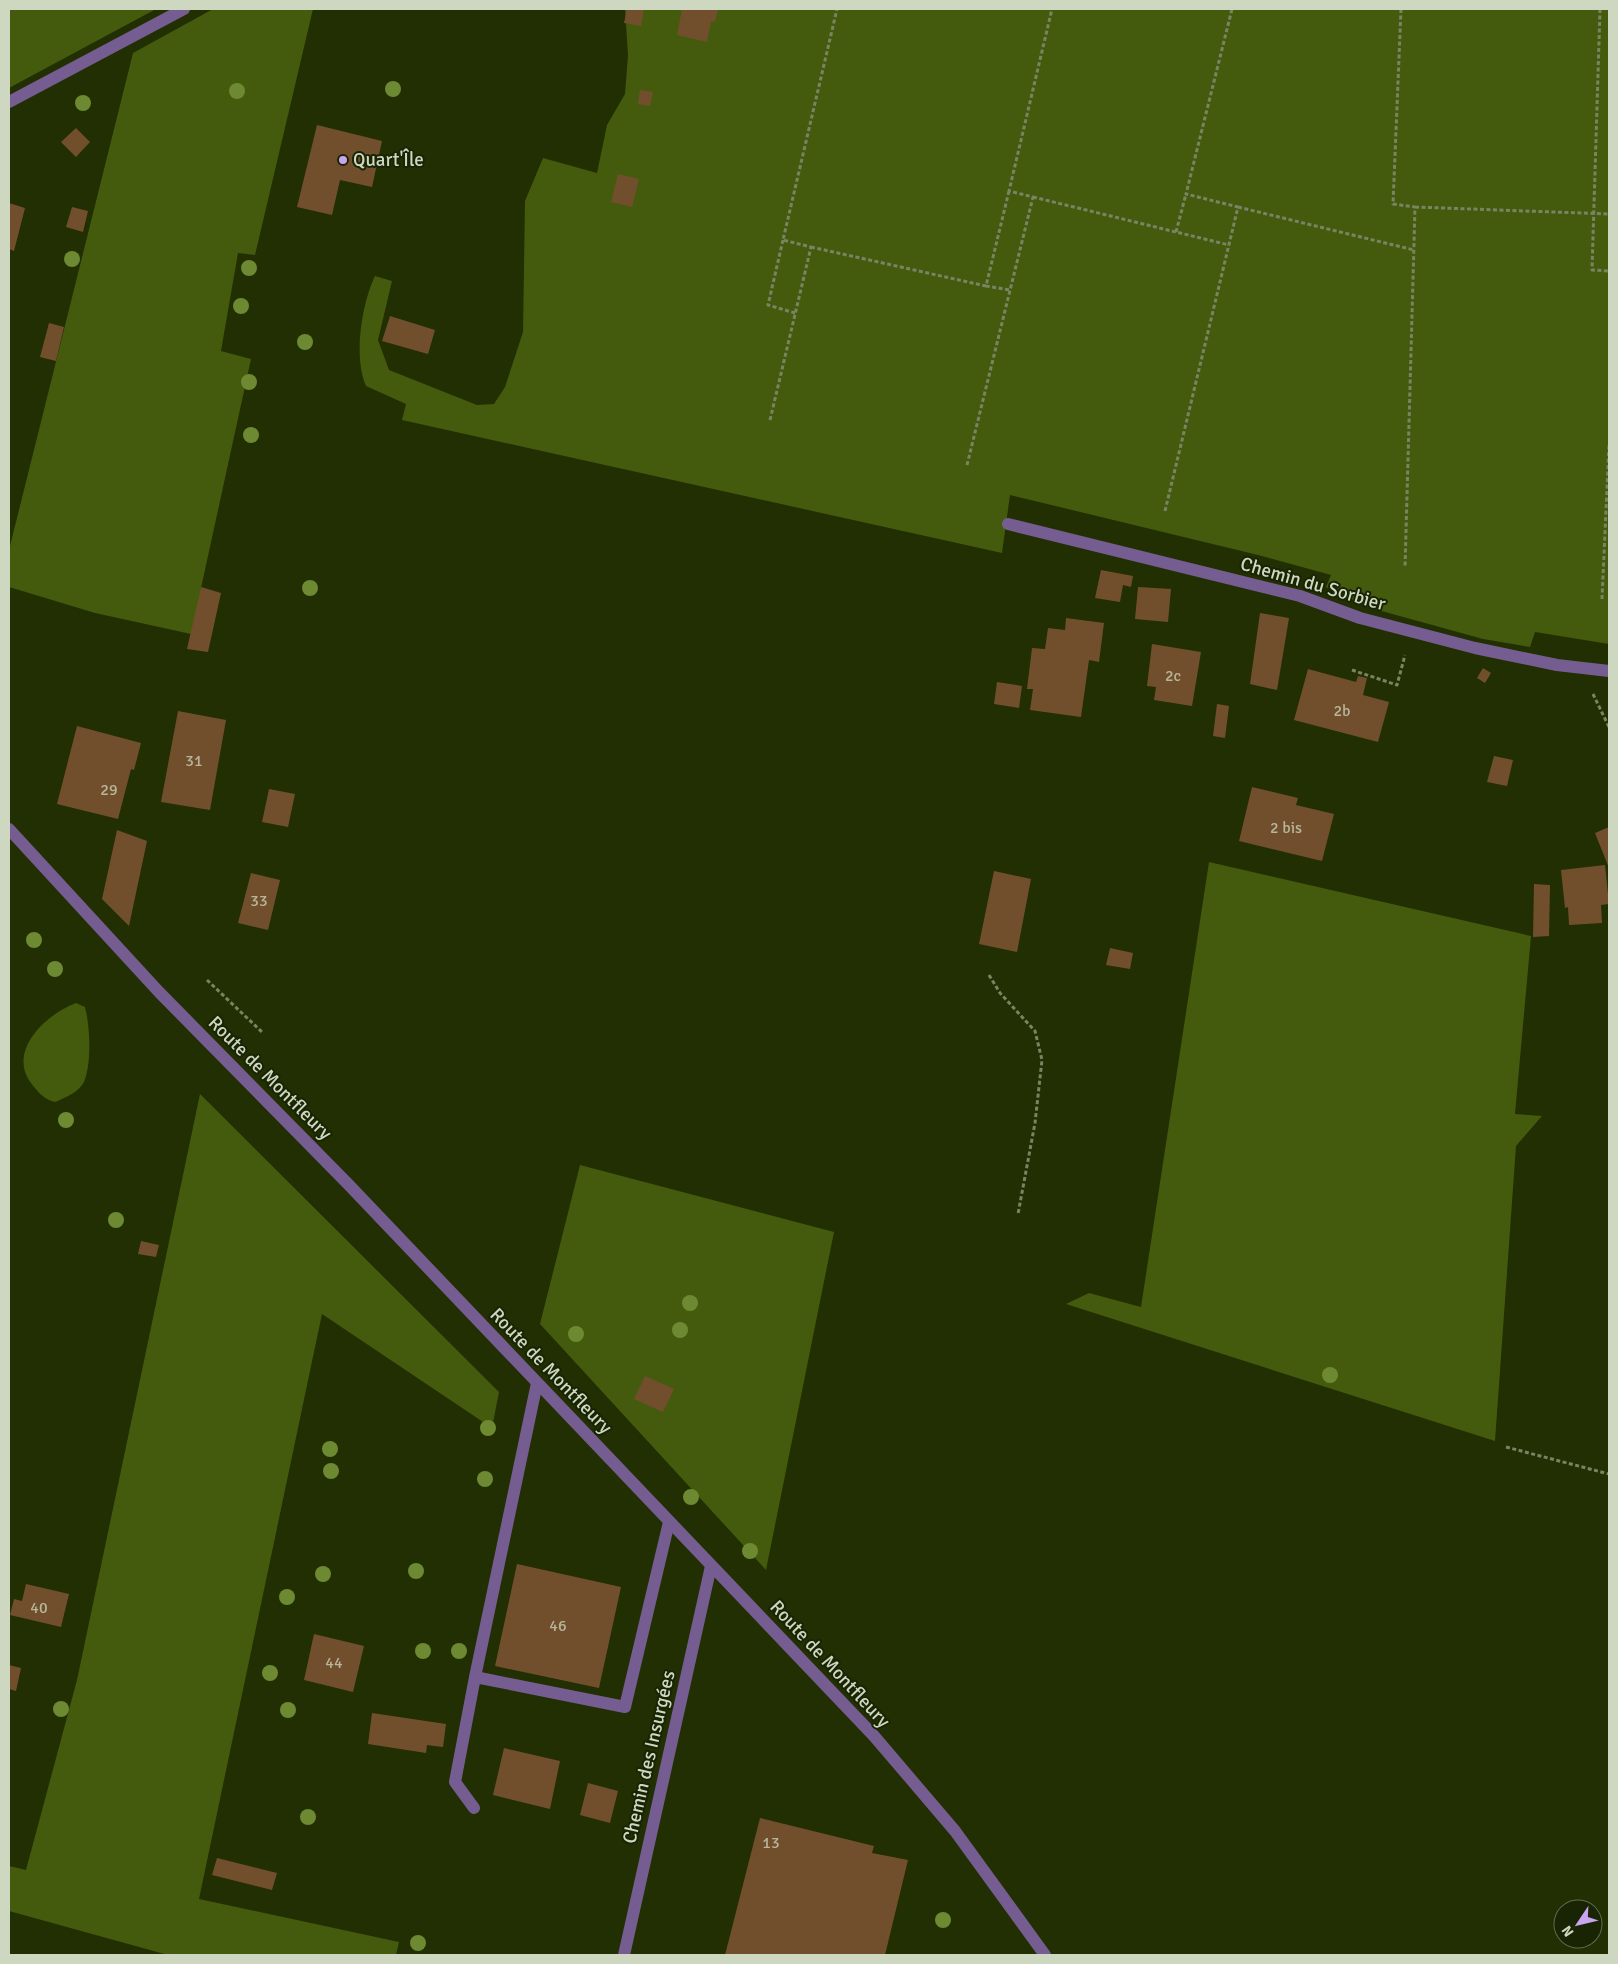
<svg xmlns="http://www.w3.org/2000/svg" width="1618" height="1964" font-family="Signika,sans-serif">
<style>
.green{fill:#445b0d}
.building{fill:#724f2c}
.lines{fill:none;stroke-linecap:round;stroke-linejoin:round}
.path{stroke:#798562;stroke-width:3;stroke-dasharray:4 2.5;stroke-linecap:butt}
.minor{stroke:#765d91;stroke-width:12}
.tree{fill:#6d8a33}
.poi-dot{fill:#c8a6ef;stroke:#192404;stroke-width:2}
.labels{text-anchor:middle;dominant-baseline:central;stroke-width:4;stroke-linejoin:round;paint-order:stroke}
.number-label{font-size:16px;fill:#b7b69b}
.poi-label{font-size:19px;fill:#ced8c0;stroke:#192404;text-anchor:start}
.street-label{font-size:19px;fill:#ced8c0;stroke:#192404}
</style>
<rect width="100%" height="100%" fill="#212f02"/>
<!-- green -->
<path class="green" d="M9 9H156L9 88Z
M213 9H313L255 255 238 253 221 351 251 359 191 634 95 613 9 587V550L133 53Z
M625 9H1609V644L1535 632 1530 647 1483 639 1367 607 1326 587 1331 575 1258 555 1010 495 1002 553 402 420 406 404 366 386C353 357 362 303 375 276L392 281 378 340 389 370 477 405 494 404 505 387 523 332 525 201 543 158 597 173 607 125 625 94 628 55Z
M1209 862 1531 936 1515 1114 1542 1116 1516 1146 1495 1441 1066 1304 1089 1293 1141 1307Z
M76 1003 85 1007C90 1026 92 1063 84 1082 79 1092 65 1098 55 1102 43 1099 38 1092 31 1083 7 1051 46 1014 76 1003Z
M200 1094 499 1392 492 1428 322 1314 199 1899 399 1942 396 1955H168L9 1911V1866L26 1870 77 1680Z
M580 1165 834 1232 766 1570 540 1324Z"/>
<!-- building -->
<path class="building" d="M627 9H644L641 26 624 23Z
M682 9H718L715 22 711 21 707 42 677 35Z
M640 90 653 92 650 106 638 104Z
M317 125 382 141 372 187 340 180 332 215 297 207Z
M76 128 90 142 76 157 61 142Z
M618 174 639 179 632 207 611 202Z
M9 203 25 208 14 251 9 249Z
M72 207 88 211 83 232 66 227Z
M390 316 435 330 428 354 382 341Z
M49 323 64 327 56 361 40 357Z
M1101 570 1133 576 1131 587 1123 585 1120 602 1095 598Z
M201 587 221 593 208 652 187 649Z
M1138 587 1171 589 1168 622 1135 619Z
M1260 613 1289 618 1277 690 1250 684Z
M1066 618 1104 623 1099 662 1089 660 1081 717 1030 710 1033 689H1027L1032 648 1045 649 1048 628 1065 630Z
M1152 644 1201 652 1192 706 1154 700 1156 687 1147 686Z
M1483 668 1491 673 1485 683 1477 678Z
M1308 669 1356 682 1358 676 1367 678 1363 695 1389 702 1378 742 1294 720Z
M997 682 1022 686 1019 708 994 704Z
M1217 704 1229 706 1225 738 1213 736Z
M178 711 226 720 210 810 161 802Z
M77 726 141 743 134 770 131 769 118 819 57 804Z
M1494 756 1513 760 1507 786 1487 782Z
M1252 787 1298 798 1296 805 1334 814 1322 861 1239 841Z
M269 789 295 794 288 827 262 822Z
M1609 827V868L1595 833Z
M117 830 147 841 129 926 102 899Z
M1605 865 1609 904 1601 905 1602 923 1569 925 1568 907 1565 908 1561 870Z
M994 871 1031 879 1017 952 979 944Z
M251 873 280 880 268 930 238 923Z
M1534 884 1550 885 1549 936 1533 937Z
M1110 948 1133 953 1130 969 1106 965Z
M141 1241 159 1245 156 1257 138 1254Z
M645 1376 674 1389 663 1412 634 1399Z
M517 1564 621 1587 599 1688 495 1666Z
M26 1584 69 1594 61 1627 10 1615 14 1599 22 1601Z
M314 1634 364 1646 353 1692 304 1680Z
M9 1665 21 1668 16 1691 9 1689Z
M372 1713 446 1724 443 1747 427 1745 426 1753 368 1744Z
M504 1748 560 1761 550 1809 493 1795Z
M588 1783 618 1791 610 1823 580 1815Z
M760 1818 874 1846 872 1853 908 1860 885 1955H725Z
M217 1858 277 1873 272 1890 212 1875Z"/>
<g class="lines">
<!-- path -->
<path class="path" d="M1401 9 1393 204 1415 207 1405 568
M1600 9 1592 270 1609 271
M1009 191 986 286 1010 290
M1033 197 1229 245
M1238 207 1414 250
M1415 207 1609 214
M1176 232 1186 194
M783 240 768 305 795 313
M811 247 986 286
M770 420 811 247 783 240 837 9
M967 465 1033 197 1009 191 1052 9
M1165 511 1238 207 1186 194 1232 9
M1602 599 1609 444
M1352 670 1397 685 1405 655
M1593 694 1609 727
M989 975 1000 993 1035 1031 1042 1060 1035 1123 1018 1214
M207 980 263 1033
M1506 1447 1609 1474"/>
<!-- minor -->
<path class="minor" d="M9 102 184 9
M1008 524 1300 596 1360 618 1475 648 1557 665 1609 671
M9 829 159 992 348 1184 874 1736 955 1831 1045 1955
M537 1383 475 1677 625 1707 669 1522
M474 1808 455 1782 475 1677
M624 1955 711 1566"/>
</g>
<!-- trees -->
<g class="tree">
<circle cx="393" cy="89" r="8"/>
<circle cx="237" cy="91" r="8"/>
<circle cx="83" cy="103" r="8"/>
<circle cx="72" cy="259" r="8"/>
<circle cx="249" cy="268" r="8"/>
<circle cx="241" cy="306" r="8"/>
<circle cx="305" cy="342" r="8"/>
<circle cx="249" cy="382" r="8"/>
<circle cx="251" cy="435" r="8"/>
<circle cx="310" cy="588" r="8"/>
<circle cx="34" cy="940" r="8"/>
<circle cx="55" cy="969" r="8"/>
<circle cx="66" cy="1120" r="8"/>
<circle cx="116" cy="1220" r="8"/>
<circle cx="690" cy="1303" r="8"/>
<circle cx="680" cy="1330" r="8"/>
<circle cx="576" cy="1334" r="8"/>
<circle cx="1330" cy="1375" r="8"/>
<circle cx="488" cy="1428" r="8"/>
<circle cx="330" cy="1449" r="8"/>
<circle cx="331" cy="1471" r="8"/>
<circle cx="485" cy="1479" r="8"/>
<circle cx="691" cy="1497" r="8"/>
<circle cx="750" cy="1551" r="8"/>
<circle cx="416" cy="1571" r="8"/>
<circle cx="323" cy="1574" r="8"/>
<circle cx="287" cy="1597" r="8"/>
<circle cx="423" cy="1651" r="8"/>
<circle cx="459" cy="1651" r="8"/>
<circle cx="270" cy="1673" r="8"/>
<circle cx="61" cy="1709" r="8"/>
<circle cx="288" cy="1710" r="8"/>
<circle cx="308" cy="1817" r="8"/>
<circle cx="943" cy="1920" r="8"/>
<circle cx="418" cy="1943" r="8"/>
</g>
<!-- markers -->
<circle class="poi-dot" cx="343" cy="160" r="5"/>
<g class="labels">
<!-- number labels -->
<g class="number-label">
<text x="1173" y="676">2c</text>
<text x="1342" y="711">2b</text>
<text x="194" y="761">31</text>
<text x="109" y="790">29</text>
<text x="1286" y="828">2 bis</text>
<text x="259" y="901">33</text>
<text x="39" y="1608">40</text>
<text x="558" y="1626">46</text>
<text x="334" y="1663">44</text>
<text x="771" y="1843">13</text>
</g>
<!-- poi labels -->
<g class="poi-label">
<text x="353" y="160">Quart'Île</text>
</g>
<!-- street labels -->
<g class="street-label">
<text transform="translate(1313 584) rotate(16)">Chemin du Sorbier</text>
<text transform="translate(270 1078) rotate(45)">Route de Montfleury</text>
<text transform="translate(551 1371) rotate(46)">Route de Montfleury</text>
<text transform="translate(830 1664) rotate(47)">Route de Montfleury</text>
<text transform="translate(649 1757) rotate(-77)">Chemin des Insurgées</text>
</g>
</g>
<!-- border -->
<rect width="1618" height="1964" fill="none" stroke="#ced8c0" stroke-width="20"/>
<!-- north arrow -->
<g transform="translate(1578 1924) rotate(235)"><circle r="24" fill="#192404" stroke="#616c4f"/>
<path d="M0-4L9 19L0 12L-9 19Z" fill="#c8a6ef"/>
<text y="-8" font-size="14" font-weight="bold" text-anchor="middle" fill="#ced8c0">N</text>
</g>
</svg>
